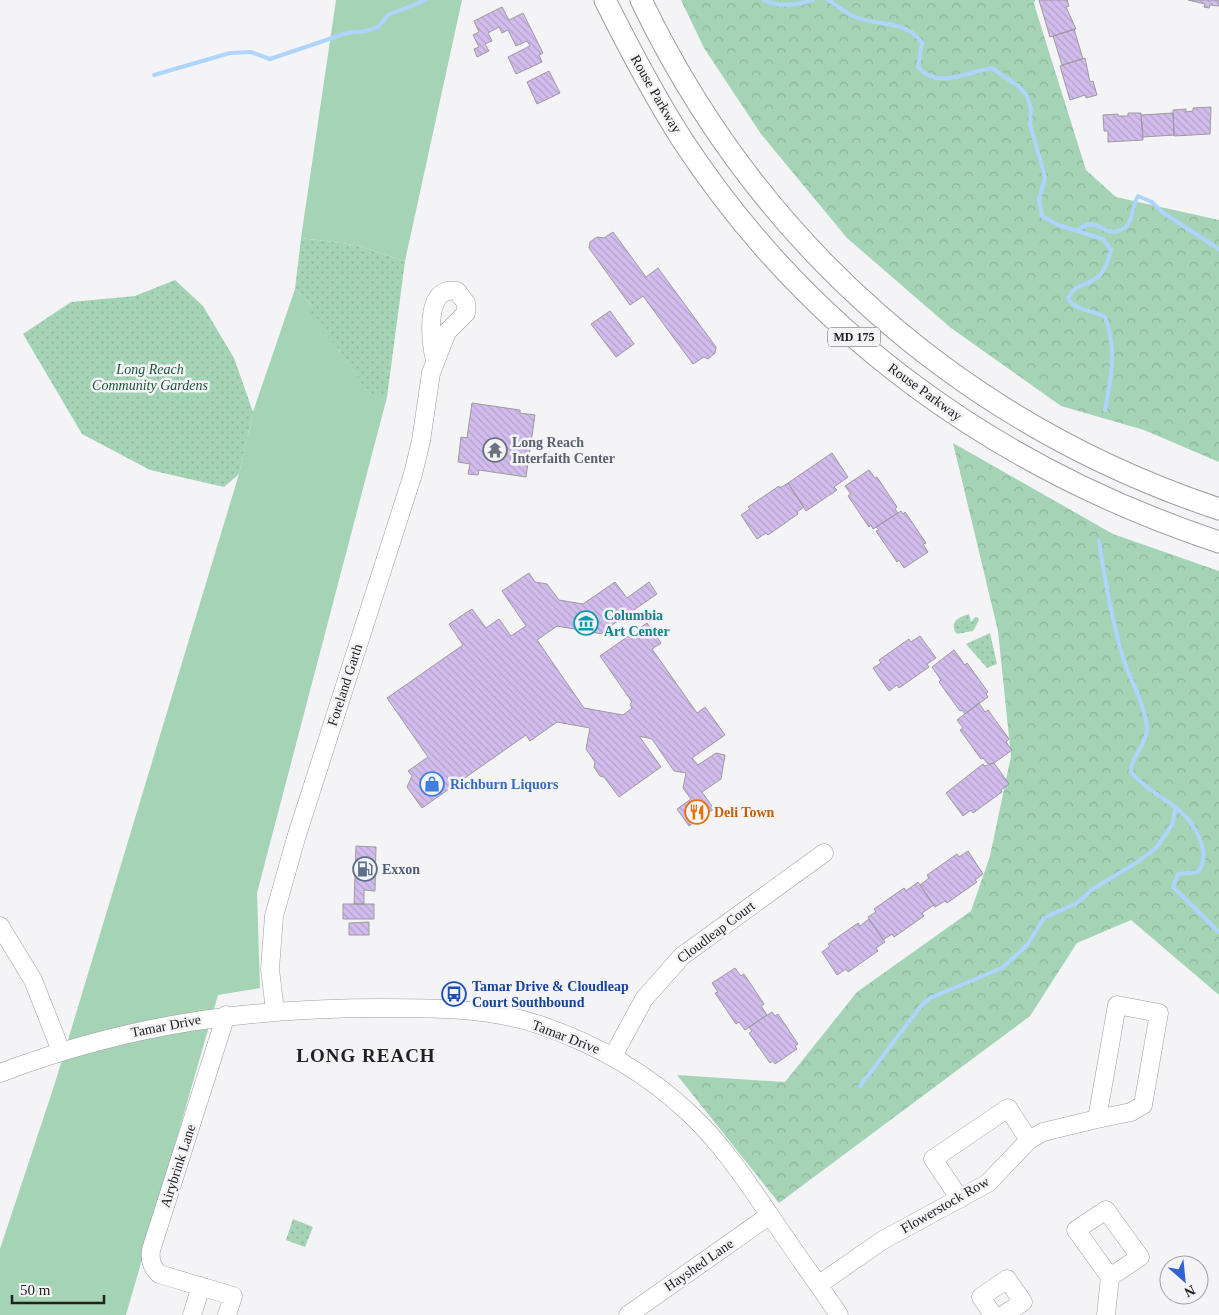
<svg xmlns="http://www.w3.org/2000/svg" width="1219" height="1315" font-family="Georgia,serif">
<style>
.grass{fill:#a4d3b6}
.forest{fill:url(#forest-crowns)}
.park{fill:url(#park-dots)}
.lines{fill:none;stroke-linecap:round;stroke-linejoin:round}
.stream{stroke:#add5ff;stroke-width:4}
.building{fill:url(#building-back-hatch);stroke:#9c9b9d}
.minor-casing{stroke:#9d9d9e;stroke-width:19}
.major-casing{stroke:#9d9d9e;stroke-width:23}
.minor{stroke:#fff;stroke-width:18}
.major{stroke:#fff;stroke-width:21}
.labels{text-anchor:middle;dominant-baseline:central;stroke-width:5;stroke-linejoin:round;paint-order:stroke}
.shield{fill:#f4f4f6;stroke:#606062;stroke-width:1}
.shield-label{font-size:12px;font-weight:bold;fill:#212122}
.street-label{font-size:14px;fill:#212122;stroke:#f4f4f6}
.park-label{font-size:14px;font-style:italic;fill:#195738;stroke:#f4f4f6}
.worship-label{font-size:14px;font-weight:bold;fill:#5b616d;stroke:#f4f4f6;text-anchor:start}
.culture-label{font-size:14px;font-weight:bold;fill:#0d838f;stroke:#f4f4f6;text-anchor:start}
.shop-label{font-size:14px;font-weight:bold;fill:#366cbe;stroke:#f4f4f6;text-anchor:start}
.food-label{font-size:14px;font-weight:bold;fill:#c56008;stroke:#f4f4f6;text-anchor:start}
.service-label{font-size:14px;font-weight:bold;fill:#4e5e75;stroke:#f4f4f6;text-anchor:start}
.transit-label{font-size:14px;font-weight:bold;fill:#164399;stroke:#f4f4f6;text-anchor:start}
.district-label{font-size:19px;font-weight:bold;letter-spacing:1px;fill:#212122;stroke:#f4f4f6}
</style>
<defs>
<pattern id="forest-crowns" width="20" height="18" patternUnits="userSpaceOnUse" patternTransform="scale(1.25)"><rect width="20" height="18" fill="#a4d3b6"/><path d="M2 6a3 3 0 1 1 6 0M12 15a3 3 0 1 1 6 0" fill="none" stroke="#8db59c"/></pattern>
<pattern id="park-dots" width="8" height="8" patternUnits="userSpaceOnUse" patternTransform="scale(1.25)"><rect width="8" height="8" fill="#a4d3b6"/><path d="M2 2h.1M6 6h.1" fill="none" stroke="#8db59c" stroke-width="1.8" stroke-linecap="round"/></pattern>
<pattern id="building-back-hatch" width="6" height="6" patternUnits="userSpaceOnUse" patternTransform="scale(1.25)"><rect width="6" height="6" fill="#d2bced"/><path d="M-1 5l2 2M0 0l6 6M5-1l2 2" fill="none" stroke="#b4a1cb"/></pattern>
</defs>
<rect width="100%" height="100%" fill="#f4f4f6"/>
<!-- grass -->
<path class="grass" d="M336 0H462L405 261 356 245 301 238Z
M295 289 311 304 307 312 339 350 369 393 387 397 257 893 260 988 218 995 126 1315H0V1249L55 1083 239 474 253 412Z"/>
<!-- forest -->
<path class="forest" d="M681 0H1035L1034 4 1086 170 1116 197 1219 220V462L1144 430 1061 406 951 328 847 238 761 134 704 48Z
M953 443 1113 534 1219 571V995L1131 920 1077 943 1030 1016 779 1203 677 1075 785 1082 857 992 971 911 990 856 1011 756 998 631Z"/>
<!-- park -->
<path class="park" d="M301 238 356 245 405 261 387 397 369 394 339 350 306 312 311 304 295 289Z
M175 280 203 306 234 358 253 412 239 474 224 487 150 470 82 434 23 334 71 302 135 296Z
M969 614 971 622 975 617 978 618 979 620 973 631 957 634C948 622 959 617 969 614Z
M990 633 997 664 987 668 966 644Z
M293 1219 313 1227 305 1247 286 1240Z"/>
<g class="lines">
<!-- stream -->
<path class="stream" d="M764 0C779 8 797 5 813 0
M828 0C837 5 845 13 855 17 878 26 907 20 922 43L918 67C938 90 967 72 992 68L1018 86 1027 96 1031 109 1030 124 1045 177 1039 200 1042 216 1058 225 1103 239 1111 250C1109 258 1105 270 1099 276 1089 286 1073 283 1068 299 1076 311 1093 310 1105 317 1117 346 1111 381 1105 410
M154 75 230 53 251 52 270 59 347 33 366 31 378 27 388 15 426 0
M1078 230C1097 215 1102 236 1118 231 1135 226 1130 209 1138 196L1152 202 1162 212 1219 249
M1099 541C1105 581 1112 622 1124 661 1131 681 1147 709 1147 730 1147 744 1131 756 1131 772 1145 789 1160 795 1176 808 1193 821 1213 851 1198 872L1178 874 1173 887 1219 932
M860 1086 920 1007 930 998 1002 968 1028 944 1044 918 1077 903 1093 889 1136 863 1156 848 1172 825 1176 807"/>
</g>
<!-- building -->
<path class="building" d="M1039 0H1067L1069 6 1066 7 1076 29 1050 37Z
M1188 0H1219V6L1210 5 1209 8 1204 7 1205 4Z
M502 7 509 20 523 13 543 53 539 55 542 62 516 74 508 57 530 46 527 41 516 46 508 30 502 33 499 27 488 33 492 41 485 44 489 51 477 57 474 49 479 47 473 35 479 32 474 21Z
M1074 29 1083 59 1062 65 1053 36Z
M1085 58 1090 82 1093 81 1097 95 1086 98 1085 95 1070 100 1060 66Z
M549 71 560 93 537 104 527 82Z
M1211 107 1210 134 1174 136 1173 110 1186 109V112L1193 111V108Z
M1128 113H1141L1143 140 1108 142V131H1104L1103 115 1118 114V116H1128Z
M1173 113 1174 135 1143 137 1141 115Z
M613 232 646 277 658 268 716 347 715 353 708 359 704 357 693 364 643 296 630 305 589 248 590 242 597 237 604 238Z
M610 311 634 344 616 357 591 324Z
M472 403 520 410V413L535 415 526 477 479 470 478 475 468 474 470 464 458 462 461 437 467 438Z
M832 453 848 477 834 487 837 490 806 511 788 483Z
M869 470 875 478 877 477 897 507 895 509 898 513 873 529 871 525 869 527 848 496 851 494 845 486Z
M788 483 804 507 797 512 798 514 768 535 766 533 757 539 741 515 750 509 748 507 779 486 780 488Z
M901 511 903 514 905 512 926 543 923 544 928 552 904 568 899 560 897 562 876 531 879 530 876 527Z
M529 573 535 582 547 584 559 600 583 604 615 582 627 598 649 582 657 594 609 627 608 635 557 626 537 640 584 708 623 715 632 708 630 704 632 702 600 656 647 623 661 643 652 649 697 713 705 707 725 735 692 758 698 765 716 753 725 755 721 779 702 792 714 809 689 826 677 809 691 799 683 788 686 773 674 771 652 739 639 736 661 767 619 797 604 777 600 776 594 767 595 762 586 749 590 728 557 722 530 741 526 735 422 808 407 787 412 776 408 771 428 757 387 698 463 645 449 624 472 609 486 628 499 619 511 636 526 626 502 591Z
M920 636 936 658 927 664 929 667 899 688 897 685 889 691 873 668 881 663 879 660 909 639 911 642Z
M954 650 965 665 967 663 988 692 986 694 988 697 965 714 962 710 960 711 939 682 941 680 932 667Z
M979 703 985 712 988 710 1009 739 1006 742 1012 750 994 763 988 764 983 758 981 759 960 730 963 728 957 720Z
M994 763 1009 784 1001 790 1002 792 973 813 971 810 963 816 946 793 983 764 985 766Z
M356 846 376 847 375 891 364 890V904H354Z
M968 851 983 874 975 880 977 882 947 903 945 901 935 907 920 885 929 878 927 875 957 854 959 857Z
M918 882 934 905 922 913 924 916 894 937 892 934 883 940 868 917 876 912 874 909 904 888 906 891Z
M343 904H374V919H343Z
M869 919 885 942 876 948 878 951 848 972 846 969 837 975 822 952 830 946 828 944 858 923 860 926Z
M369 922V935H349V923Z
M735 968 741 976 744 974 764 1004 761 1006 767 1015 745 1030 739 1022 736 1024 715 993 718 992 712 983Z
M772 1012 775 1016 778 1014 798 1044 795 1046 797 1049 775 1064 773 1061 770 1063 749 1033 752 1031 749 1027Z"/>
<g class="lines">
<!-- minor casing -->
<g class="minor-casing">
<path id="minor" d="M0 926 33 980 61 1051
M275 1011 270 969 274 916 296 838 413 474 421 441 431 373 447 332 466 313V303L457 291C423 284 431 343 435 361
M226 1015 151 1250C150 1260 151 1266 159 1274L233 1296 227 1315
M613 1056 644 999 682 956 824 853
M0 1073C129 1024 247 1008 384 1008 436 1008 490 1008 540 1025 596 1044 647 1073 690 1114 721 1143 745 1179 769 1214 792 1248 816 1281 839 1315
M960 1199 933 1159 1008 1108 1029 1140
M818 1285 883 1240 988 1183 1029 1140 1043 1132 1097 1119 1117 1005 1159 1013 1143 1105 1131 1112 1097 1119
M192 1315 201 1286
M628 1315 770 1215
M993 1315 981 1297 1007 1279 1023 1302 1003 1315
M1106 1315 1110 1277 1076 1230 1106 1210 1140 1257 1110 1277"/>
</g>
<!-- major casing -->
<g class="major-casing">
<path id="major" d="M605 0C629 48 654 96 683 141 811 336 999 469 1219 542
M641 0C758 244 962 423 1219 509"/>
</g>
<!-- minor -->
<use href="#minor" class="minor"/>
<!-- major -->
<use href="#major" class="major"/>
</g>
<!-- icons -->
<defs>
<g id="temple-ring" transform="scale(1.25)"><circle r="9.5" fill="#f4f4f6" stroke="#6b7280" stroke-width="1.5"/><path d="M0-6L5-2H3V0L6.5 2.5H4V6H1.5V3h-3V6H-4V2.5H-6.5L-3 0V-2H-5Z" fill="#6b7280"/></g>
<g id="museum-ring" transform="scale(1.25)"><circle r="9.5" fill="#f4f4f6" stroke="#0f9aa8" stroke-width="1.5"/><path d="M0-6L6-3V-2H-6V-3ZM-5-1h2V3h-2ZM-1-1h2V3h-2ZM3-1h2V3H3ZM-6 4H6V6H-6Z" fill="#0f9aa8"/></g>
<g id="shop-ring" transform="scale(1.25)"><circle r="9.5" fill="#f4f4f6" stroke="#3f7fe0" stroke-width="1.5"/><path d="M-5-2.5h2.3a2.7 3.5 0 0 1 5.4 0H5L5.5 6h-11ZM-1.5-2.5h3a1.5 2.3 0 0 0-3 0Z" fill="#3f7fe0"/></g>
<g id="restaurant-ring" transform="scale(1.25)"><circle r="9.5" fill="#f4f4f6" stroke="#e8710a" stroke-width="1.5"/><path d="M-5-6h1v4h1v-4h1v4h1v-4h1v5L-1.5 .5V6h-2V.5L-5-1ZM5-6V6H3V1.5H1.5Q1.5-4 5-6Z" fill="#e8710a"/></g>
<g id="fuel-ring" transform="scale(1.25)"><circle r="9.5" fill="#f4f4f6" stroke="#5c6f8a" stroke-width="1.5"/><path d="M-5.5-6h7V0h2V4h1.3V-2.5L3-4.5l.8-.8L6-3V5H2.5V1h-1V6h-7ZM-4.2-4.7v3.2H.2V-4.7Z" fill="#5c6f8a"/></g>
<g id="bus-ring" transform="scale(1.25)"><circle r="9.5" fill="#f4f4f6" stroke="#1a4fb4" stroke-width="1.5"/><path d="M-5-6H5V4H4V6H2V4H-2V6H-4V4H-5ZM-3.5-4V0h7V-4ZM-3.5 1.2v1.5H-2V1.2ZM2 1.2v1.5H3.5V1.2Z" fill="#1a4fb4"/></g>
</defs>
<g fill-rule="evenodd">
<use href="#temple-ring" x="495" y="450"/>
<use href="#museum-ring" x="586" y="623"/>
<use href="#shop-ring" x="432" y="784"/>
<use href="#restaurant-ring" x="697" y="812"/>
<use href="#fuel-ring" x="365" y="869"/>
<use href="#bus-ring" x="454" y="994"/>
</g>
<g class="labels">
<!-- shield labels -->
<rect class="shield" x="828" y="327.5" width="52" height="19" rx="4"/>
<g class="shield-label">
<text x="854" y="337">MD 175</text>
</g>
<!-- street labels -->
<g class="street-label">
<text transform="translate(656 94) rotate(60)">Rouse Parkway</text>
<text transform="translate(925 392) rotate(36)">Rouse Parkway</text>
<text transform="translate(345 685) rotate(-72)">Foreland Garth</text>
<text transform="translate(716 932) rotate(-37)">Cloudleap Court</text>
<text transform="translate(166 1026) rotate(-11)">Tamar Drive</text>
<text transform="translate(566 1037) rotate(21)">Tamar Drive</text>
<text transform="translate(178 1166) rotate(-72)">Airybrink Lane</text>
<text transform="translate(945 1205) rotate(-30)">Flowerstock Row</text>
<text transform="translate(699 1265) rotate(-35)">Hayshed Lane</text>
</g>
<!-- park labels -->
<g class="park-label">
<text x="150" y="369">Long Reach<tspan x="150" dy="16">Community Gardens</tspan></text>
</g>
<!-- worship labels -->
<g class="worship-label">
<text x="512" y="442">Long Reach<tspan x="512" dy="16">Interfaith Center</tspan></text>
</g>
<!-- culture labels -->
<g class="culture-label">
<text x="604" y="615">Columbia<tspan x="604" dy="16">Art Center</tspan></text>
</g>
<!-- shop labels -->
<g class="shop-label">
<text x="450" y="784">Richburn Liquors</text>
</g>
<!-- food labels -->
<g class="food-label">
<text x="714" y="812">Deli Town</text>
</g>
<!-- service labels -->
<g class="service-label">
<text x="382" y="869">Exxon</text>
</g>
<!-- transit labels -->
<g class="transit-label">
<text x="472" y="986">Tamar Drive &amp; Cloudleap<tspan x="472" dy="16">Court Southbound</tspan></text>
</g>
<!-- district labels -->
<g class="district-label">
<text x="366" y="1055">LONG REACH</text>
</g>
</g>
<!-- north arrow -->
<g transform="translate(1184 1280) rotate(153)"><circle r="24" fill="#f4f4f6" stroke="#a0a0a1"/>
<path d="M0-4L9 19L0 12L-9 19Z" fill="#3164d3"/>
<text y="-8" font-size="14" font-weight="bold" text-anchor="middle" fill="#212122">N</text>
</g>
<!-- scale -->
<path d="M12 1295v8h92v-8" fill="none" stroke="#212122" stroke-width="2.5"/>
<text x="20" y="1295" font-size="15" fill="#212122" stroke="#f4f4f6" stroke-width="4" paint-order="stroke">50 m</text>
</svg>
